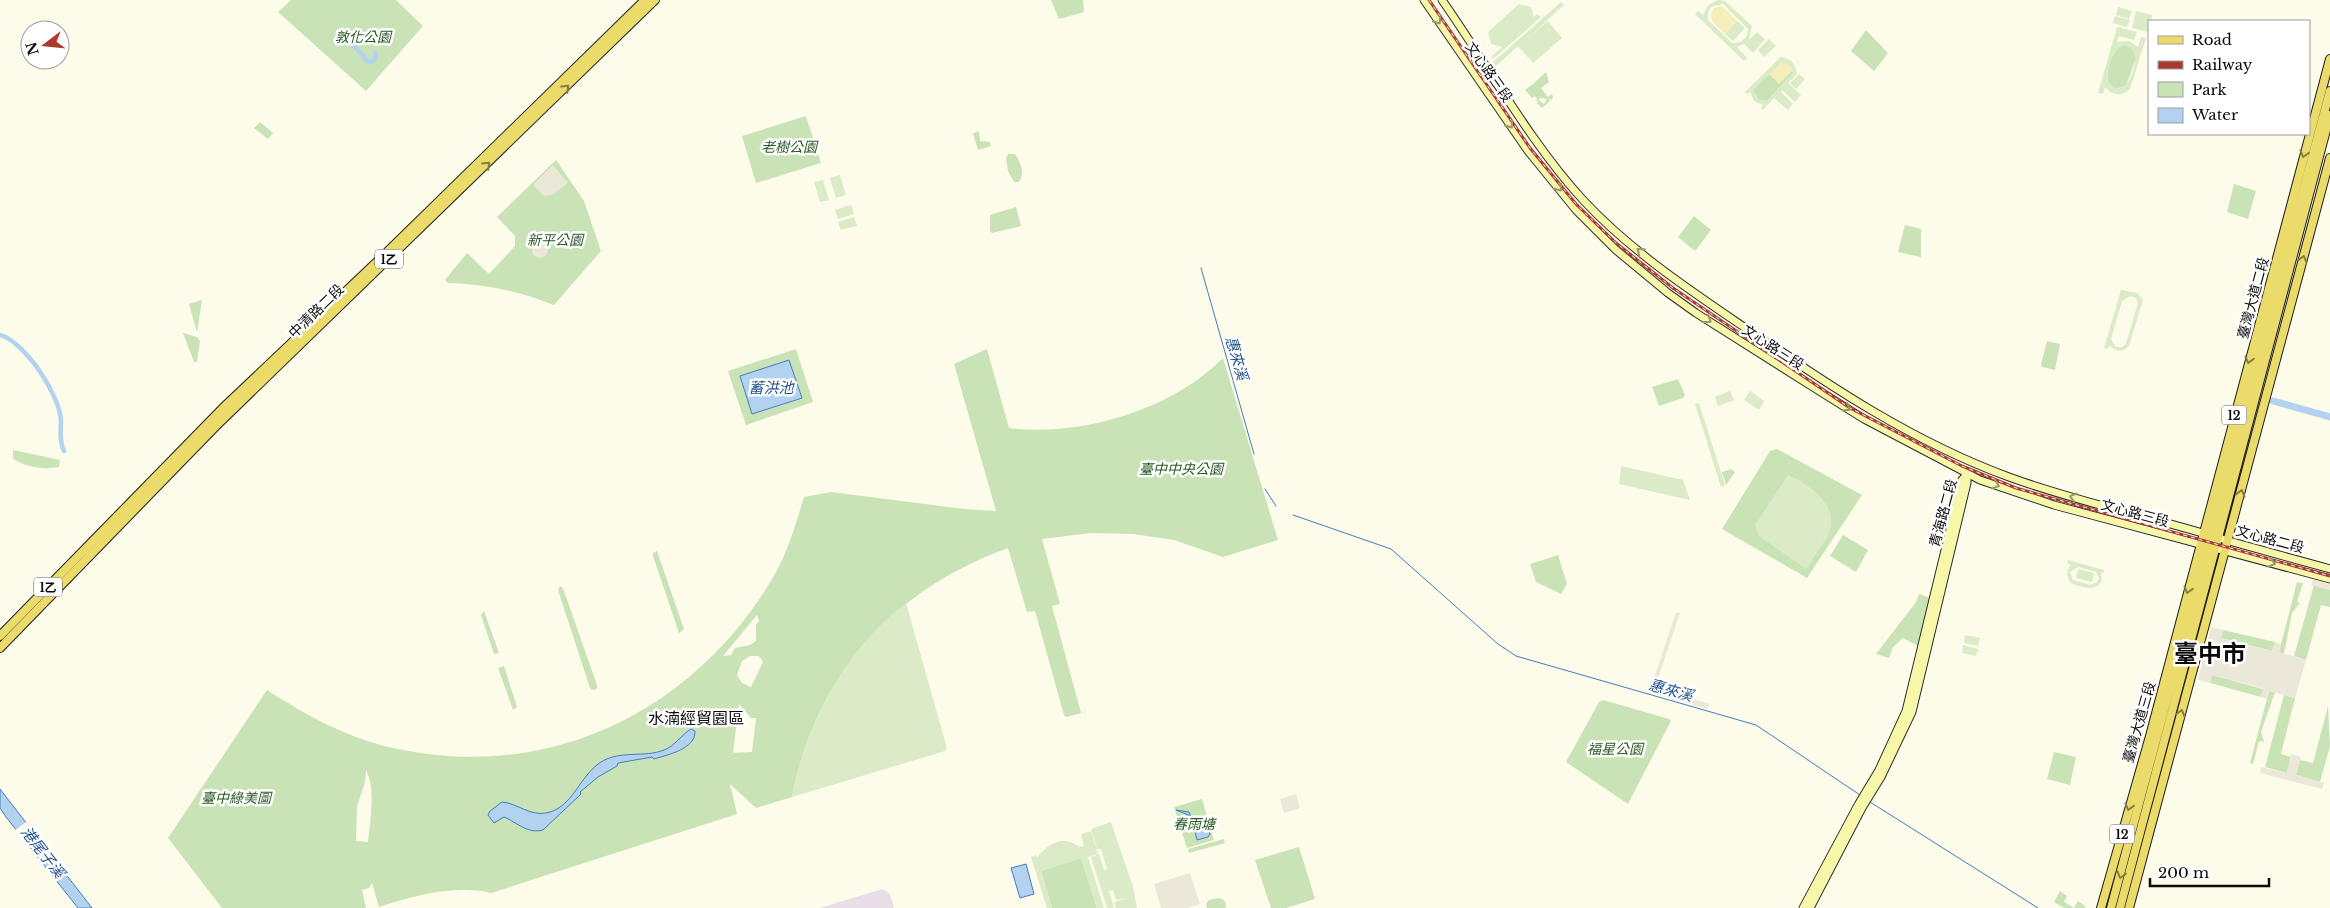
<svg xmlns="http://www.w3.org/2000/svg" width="2330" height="908" font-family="'Libre Baskerville','Noto Sans TC',serif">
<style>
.industrial{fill:#e8dee8}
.green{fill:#c9e3b7;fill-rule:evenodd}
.sand{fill:#f4eeba}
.pitch{fill:#dbebc8;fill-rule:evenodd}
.plaza{fill:#ebe8da}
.water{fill:#b3d2ef;stroke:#417ebf}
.pier{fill:#fdfbe9}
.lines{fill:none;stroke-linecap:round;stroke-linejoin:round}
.stream{stroke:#417ebf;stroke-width:1}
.canal{stroke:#b3d2ef;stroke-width:4.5}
.river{stroke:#b3d2ef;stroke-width:7}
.secondary-casing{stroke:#2c2c2c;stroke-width:9}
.primary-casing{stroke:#1b1b1b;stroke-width:10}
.secondary{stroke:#f7f7aa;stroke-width:7}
.primary{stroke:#ebdb6b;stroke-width:8}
.rail-casing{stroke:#ac3930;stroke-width:3}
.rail{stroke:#fff;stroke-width:1;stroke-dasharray:4;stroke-linecap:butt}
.oneway{stroke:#98986a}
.oneway2{stroke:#867d3f}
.labels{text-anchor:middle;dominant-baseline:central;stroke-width:5;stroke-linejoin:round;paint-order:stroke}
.shield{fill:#fff;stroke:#545454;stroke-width:1}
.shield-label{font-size:12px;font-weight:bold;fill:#0a0a0a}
.park-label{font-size:14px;font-style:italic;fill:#275a22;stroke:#fff}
.street-label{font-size:14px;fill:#0a0a0a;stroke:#fff}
.water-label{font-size:15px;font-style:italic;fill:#21528e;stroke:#fff}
.quarter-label{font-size:16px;fill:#0a0a0a;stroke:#fff}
.town-label{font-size:24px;font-weight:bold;fill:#0a0a0a;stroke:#fff}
</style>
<rect width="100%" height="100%" fill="#fdfbe9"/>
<!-- industrial -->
<path class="industrial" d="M882 889 890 894 894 908H820Z"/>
<!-- green -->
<path class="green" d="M291 0H396L423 26 366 91 278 12Z
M1051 0H1083L1084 12 1059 19Z
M1866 30 1888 53 1874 71 1851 51Z
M2123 45 2131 47 2136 53V58L2126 86 2115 89 2109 84C2104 73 2112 49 2123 45Z
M1781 57 1792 69 1793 73 1767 101 1759 100 1754 93V84Z
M1546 72 1549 82 1541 88 1548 97 1552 94 1553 98 1551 100 1548 97 1550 101 1542 108 1537 103 1539 100 1544 104 1547 99 1541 98 1543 96 1536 102 1537 99 1535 96 1532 98 1525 90 1533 84 1536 88 1533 84Z
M806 116 821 163 756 183 742 136Z
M260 122 273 133 268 139 254 128Z
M979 131 980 141 990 142 991 146 978 150 973 133Z
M1008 154H1015C1021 163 1025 173 1019 182H1014L1008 171 1006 158Z
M556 160 584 201 601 251 554 305C519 291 485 284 448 283L445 280 467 253 489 274 515 246V236L497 217Z
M2234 184 2256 191 2248 219 2227 212Z
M1016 207 1021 226 992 233 990 231V215Z
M1694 216 1711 230 1695 251 1678 237Z
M1905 225 1921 229V257L1898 252Z
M202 300 197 332 189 304Z
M183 333 197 337 200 341 197 362H194Z
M2047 341 2060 344 2055 370 2042 367 2041 364Z
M796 349 813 402 746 425 728 371Z
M987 349 1009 428C1080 437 1172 410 1223 358L1278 540 1223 557 1174 540 1133 534 1091 533 1042 539 1060 604 1052 606 1081 713 1066 717 1064 715 1035 611 1027 612 1008 548C892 590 816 676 792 797L756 808 730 784 737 814 491 893C454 884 414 896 379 907L372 883 369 888 362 890 366 908H222L168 838 267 690C306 715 347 738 393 748 545 782 688 715 769 584 786 558 795 527 804 497L831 492 964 509 996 511 954 364ZM757 615 759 621 756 625V641L750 645 735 648 731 655 723 656ZM750 656H759L763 662 751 687 742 683 737 675 742 661ZM739 704 751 718H756L752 752 733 753ZM366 770C376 789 370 821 368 842L356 841 357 807 365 782Z
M1678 379 1685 395 1683 398 1659 406 1652 387Z
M1777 449 1862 495 1807 578 1722 529 1770 451Z
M13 450 60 460 59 467C42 470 27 467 13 459Z
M1731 469 1735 472 1726 485 1722 472Z
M1843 535 1868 550 1856 572 1830 556Z
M657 551 684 629 679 633 653 556V553Z
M1558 555 1567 584 1561 594 1536 582 1530 564Z
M2297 582 2303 583 2297 602 2300 603 2292 613 2284 654 2279 652Z
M2314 585 2330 590V607L2321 605 2306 660 2294 656Z
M560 586 563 588 597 685V689L593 690 590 688 558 590Z
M1919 594 1930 598 1918 646 1903 638 1893 647 1889 658 1876 654 1916 602Z
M484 611 499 653 494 654 481 615Z
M2223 630 2275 642 2272 651 2221 638Z
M504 666 517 707 513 710 498 668Z
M2212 675 2263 689 2261 697 2210 683Z
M2269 691 2275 692 2261 732 2264 742 2259 741 2253 764 2250 763Z
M2284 695 2295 698 2281 754 2291 757 2287 773 2265 767Z
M1603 700 1669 719 1671 721 1628 804 1566 762 1599 702Z
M2328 706 2330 746 2320 782 2296 775 2300 760 2313 763Z
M2054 752 2076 757 2070 785 2047 779Z
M1202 799 1214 840 1187 848 1174 807Z
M1224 839 1225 843 1189 853 1188 849Z
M1299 847 1315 899 1286 908H1271L1255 860Z
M1081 858 1097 908H1052L1041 871Z
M2060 891 2067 896 2064 902 2074 908 2078 901 2085 906V908H2064L2054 902Z
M1220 898 1225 901 1226 908H1207L1206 904 1209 900Z"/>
<!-- sand -->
<path class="sand" d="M1722 6 1737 21 1725 34C1717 26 1706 20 1714 8Z
M1781 57C1788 59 1793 64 1792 71L1779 84 1766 71Z"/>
<!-- pitch -->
<path class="pitch" d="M1718 0 1725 1 1752 26 1749 40 1757 32 1765 39 1753 53 1744 44 1737 47 1747 58 1744 61 1695 14 1698 11 1703 15 1708 5ZM1723 4 1748 29 1747 36 1741 42 1732 43 1708 20V13L1711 7Z
M1561 2 1564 5 1527 39 1548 21 1562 38 1533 63 1518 46 1496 66 1493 62Z
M1519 4 1531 7 1534 17 1537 14 1541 17 1493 59 1491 57 1502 47 1491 44 1488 32Z
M2118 7 2132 11 2129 19 2116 15Z
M2136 11 2152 15 2151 21H2149L2148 32 2132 28Z
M2115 16 2130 20 2127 27 2113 23Z
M1737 21 1745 28 1733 41 1725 34Z
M2117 27 2137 32 2134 40 2119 36 2117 42 2129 41 2138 47 2141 37 2146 38 2130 89C2122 96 2112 96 2105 87L2103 94 2098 93ZM2123 45 2131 47C2141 57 2131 91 2115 89L2109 84C2104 73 2112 49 2123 45Z
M1769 39 1776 46 1764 57 1758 50Z
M1781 57C1791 59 1796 64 1797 74L1788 83 1801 95 1795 102 1782 90 1781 92 1793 104 1788 110 1774 98 1763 110 1761 108 1763 105 1754 101 1750 92 1747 94 1745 92ZM1782 62 1791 66 1793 73 1767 101C1759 101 1754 97 1754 89Z
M1799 74 1805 79 1796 89 1790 83Z
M840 175 846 195 836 198 830 178Z
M823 180 829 200 820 202 814 182Z
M851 205 854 214 838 219 835 210Z
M854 217 857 226 841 230 838 222Z
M2121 290 2137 293 2143 300 2129 346 2124 350 2118 351 2109 346 2108 349 2104 348ZM2130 296 2136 298 2138 303 2126 344 2122 347H2116L2111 339 2122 301Z
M1730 391 1734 400 1718 406 1715 397Z
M1750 391 1764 401 1759 410 1744 400Z
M1699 403 1725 485 1721 487 1695 404Z
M1621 466 1683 480 1690 500 1619 484Z
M1788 475C1812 486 1841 506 1828 536L1806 569 1759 536 1755 525Z
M2068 560 2104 570V573L2101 572 2102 580C2096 593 2082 587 2071 583 2066 576 2066 571 2071 565L2067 563ZM2078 567 2096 572 2099 578 2097 582 2090 585 2073 580 2070 572Z
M2078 569 2094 573 2092 582 2076 578Z
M906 603 947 748 945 751 792 797C807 721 844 651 906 603Z
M1965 635 1980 638 1978 646 1964 643Z
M1963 645 1978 649 1976 656 1962 653Z
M1111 822 1131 881 1130 883 1132 882 1137 908H1116L1114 902 1127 898 1116 900 1113 890 1109 891 1114 908H1107L1091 857 1099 854 1104 870 1107 869 1101 849H1097L1091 829Z
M1091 831 1098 854 1088 857 1104 908H1097L1081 858 1041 871 1052 908H1047L1031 857 1036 855 1037 858C1046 846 1058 837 1073 843 1078 845 1079 848 1084 846L1081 834Z"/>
<!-- plaza -->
<path class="plaza" d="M553 165 568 183 552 195 544 196 533 185Z
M532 250a8 8 0 1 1 16 0a8 8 0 1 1-16 0Z
M2313 579 2330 584V590L2311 585Z
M1676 612 1680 613 1655 687H1651Z
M2211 627 2223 630 2221 638 2272 651 2275 642 2281 644 2279 652 2306 660 2295 698 2270 691 2267 699 2261 697 2263 688 2212 675 2210 683 2198 680Z
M1650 688 1685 697 1710 704 1708 709 1650 693Z
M2291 754 2301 757 2296 775 2324 783 2322 789 2260 773 2261 767 2287 773Z
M1296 794 1300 808 1284 813 1280 799Z
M1190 873 1200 904 1188 908H1161L1154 884Z"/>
<!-- water -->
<path class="water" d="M789 360 802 398 752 414 740 376Z
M691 729 695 731C696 749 667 755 654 759L652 757 618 763 617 766 598 777 580 792 581 794 543 830C527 834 518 823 504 817L494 823 488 815 490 811 502 802C517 803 529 816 546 813 573 808 579 776 601 762 620 750 644 758 664 750 675 746 681 735 691 729Z
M0 789 92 908H78L6 817 0 808Z
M1176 810 1189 812 1195 825 1205 823 1210 834 1208 837 1197 840 1191 816Z
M1026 864 1034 894 1020 898 1011 868Z"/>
<!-- pier -->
<path class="pier" d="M26 822 39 838 27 847 14 831Z"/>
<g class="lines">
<!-- stream -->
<path class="stream" d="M1201 268 1254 454
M1265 489 1276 506
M1293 515 1391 549 1498 644 1516 656 1756 725 1860 795
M1870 802 2038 908"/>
<!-- canal -->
<path class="canal" d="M349 42C360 49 361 58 370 62L375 59V53
M0 335C25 342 60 395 61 421 61 431 59 441 64 451"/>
<!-- river -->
<path class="river" d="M2273 401 2330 417"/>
<!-- secondary casing -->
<g class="secondary-casing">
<path id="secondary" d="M1424 0 1528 151 1576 210 1616 250 1668 293 1696 313 1805 382 1864 419 1980 480 2054 505 2330 579
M1442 0C1487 64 1531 144 1584 201 1631 251 1688 289 1744 327 1828 385 1913 442 2009 477 2074 501 2143 515 2209 535
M2222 539 2330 569
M1803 908 1858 805 1879 770 1906 711 1962 480 1967 474
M1810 908 1862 808 1881 777 1912 712 1967 483V474"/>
</g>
<!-- primary casing -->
<g class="primary-casing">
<path id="primary" d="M0 636 222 409 379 260 645 0
M0 648 216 426 655 0
M2101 908 2150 736 2330 59
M2111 908 2330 91
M2120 908 2330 115
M2129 908 2330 158"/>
</g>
<!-- secondary -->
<use href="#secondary" class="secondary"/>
<!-- primary -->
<use href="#primary" class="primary"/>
<!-- rail casing -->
<g class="rail-casing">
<path id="rail" d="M1429 0 1530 148 1576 204 1616 243 1673 288 1850 408 1962 466 2016 488 2330 576"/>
</g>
<!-- rail -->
<use href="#rail" class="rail"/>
</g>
<!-- one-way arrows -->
<defs><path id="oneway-chevron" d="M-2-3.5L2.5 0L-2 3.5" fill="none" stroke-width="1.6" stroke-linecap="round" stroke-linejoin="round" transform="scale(1.25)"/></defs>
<g class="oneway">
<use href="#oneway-chevron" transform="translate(1438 21) rotate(55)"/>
<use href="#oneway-chevron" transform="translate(1510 125) rotate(55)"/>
<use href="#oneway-chevron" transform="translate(1559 188) rotate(51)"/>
<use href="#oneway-chevron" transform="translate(1640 251) rotate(-141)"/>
<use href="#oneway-chevron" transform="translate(1708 320) rotate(33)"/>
<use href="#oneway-chevron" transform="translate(1847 408) rotate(32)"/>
<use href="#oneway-chevron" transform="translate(1996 485) rotate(19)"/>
<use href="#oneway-chevron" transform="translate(2073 497) rotate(-163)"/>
<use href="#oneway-chevron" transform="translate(2272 563) rotate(16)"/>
</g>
<g class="oneway2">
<use href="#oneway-chevron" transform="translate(566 88) rotate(-44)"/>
<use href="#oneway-chevron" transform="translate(2304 154) rotate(106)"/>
<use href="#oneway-chevron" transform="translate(487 165) rotate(-44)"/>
<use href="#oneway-chevron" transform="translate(2303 259) rotate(-75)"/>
<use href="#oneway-chevron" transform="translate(2249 360) rotate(105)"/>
<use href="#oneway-chevron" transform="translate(2241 493) rotate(-75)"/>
<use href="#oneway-chevron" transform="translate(2188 590) rotate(106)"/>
<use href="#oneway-chevron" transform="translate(2181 713) rotate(-75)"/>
<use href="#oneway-chevron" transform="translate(2129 807) rotate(105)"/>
<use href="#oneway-chevron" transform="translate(2121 875) rotate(105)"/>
</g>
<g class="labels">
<!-- shield labels -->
<g class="shield">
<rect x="375" y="249.5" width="28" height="19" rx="4"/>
<rect x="2221.5" y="405.5" width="25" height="19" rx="4"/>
<rect x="34" y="577.5" width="28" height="19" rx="4"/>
<rect x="2109.5" y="824.5" width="25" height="19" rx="4"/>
</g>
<g class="shield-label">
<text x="389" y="259">1乙</text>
<text x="2234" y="415">12</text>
<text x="48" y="587">1乙</text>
<text x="2122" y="834">12</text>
</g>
<!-- park labels -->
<g class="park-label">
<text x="363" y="37">敦化公園</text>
<text x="789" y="147">老樹公園</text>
<text x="555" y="240">新平公園</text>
<text x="1181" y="469">臺中中央公園</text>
<text x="1615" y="749">福星公園</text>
<text x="236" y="798">臺中綠美圖</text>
<text x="1194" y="824">春雨塘</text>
</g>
<!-- street labels -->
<g class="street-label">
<text transform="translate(1489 72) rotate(55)">文心路三段</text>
<text transform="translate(2253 298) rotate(-75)">臺灣大道二段</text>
<text transform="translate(316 311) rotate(-44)">中清路二段</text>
<text transform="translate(1773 347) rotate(33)">文心路三段</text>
<text transform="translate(1943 513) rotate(-75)">青海路二段</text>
<text transform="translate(2135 513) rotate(15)">文心路三段</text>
<text transform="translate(2270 539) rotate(15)">文心路二段</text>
<text transform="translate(2139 722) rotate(-74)">臺灣大道三段</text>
</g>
<!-- water labels -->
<g class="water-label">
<text transform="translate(1237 358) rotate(74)">惠來溪</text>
<text x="771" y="387">蓄洪池</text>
<text transform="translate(1671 690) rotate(16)">惠來溪</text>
<text transform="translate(43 852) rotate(52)">港尾子溪</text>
</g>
<!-- quarter labels -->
<g class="quarter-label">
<text x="696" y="718">水湳經貿園區</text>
</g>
<!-- town labels -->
<g class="town-label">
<text x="2210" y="653">臺中市</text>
</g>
</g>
<!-- legend -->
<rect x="2148" y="20" width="162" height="115" fill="#ffffff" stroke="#9d9d9d"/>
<rect x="2158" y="36" width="25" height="8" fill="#ebdb6b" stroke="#9d9d9d"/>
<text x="2192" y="45" font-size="15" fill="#0a0a0a">Road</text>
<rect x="2158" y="61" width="25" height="8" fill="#ac3930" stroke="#9d9d9d"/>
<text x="2192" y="70" font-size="15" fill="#0a0a0a">Railway</text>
<rect x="2158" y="82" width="25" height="15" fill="#c9e3b7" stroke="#9d9d9d"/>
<text x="2192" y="95" font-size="15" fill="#0a0a0a">Park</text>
<rect x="2158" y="108" width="25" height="15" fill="#b3d2ef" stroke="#9d9d9d"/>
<text x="2192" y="120" font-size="15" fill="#0a0a0a">Water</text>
<!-- north arrow -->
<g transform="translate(45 45) rotate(254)"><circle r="24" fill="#ffffff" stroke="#9d9d9d"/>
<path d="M0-4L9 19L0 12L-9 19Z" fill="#ac3930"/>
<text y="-8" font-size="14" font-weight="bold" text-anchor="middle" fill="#0a0a0a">N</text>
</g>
<!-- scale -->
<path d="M2150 878v8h119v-8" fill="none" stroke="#0a0a0a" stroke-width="2.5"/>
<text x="2158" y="878" font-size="15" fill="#0a0a0a" stroke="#ffffff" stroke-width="4" paint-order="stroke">200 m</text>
</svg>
